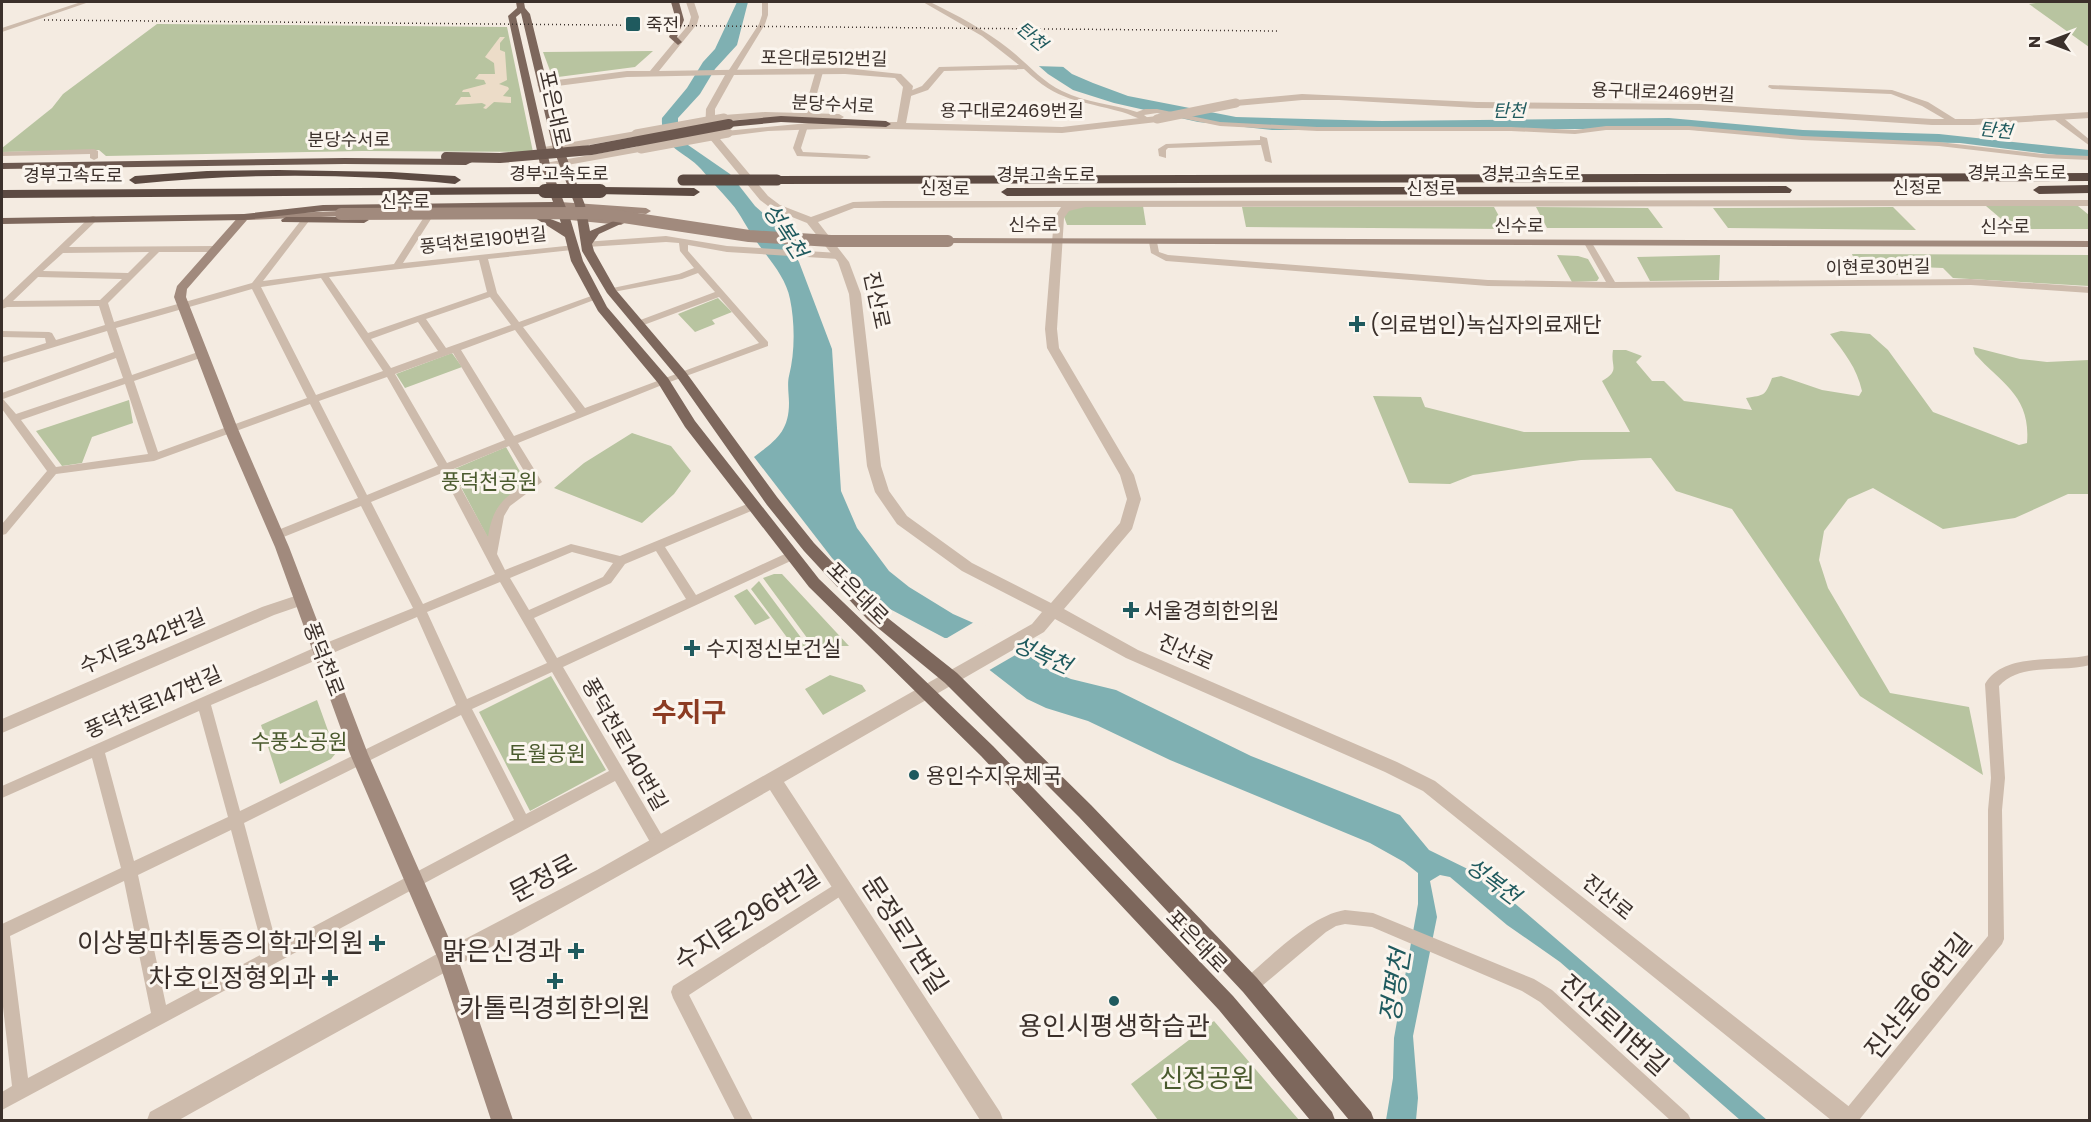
<svg xmlns="http://www.w3.org/2000/svg" width="2091" height="1122" font-family="Poppins,'Noto Sans KR',sans-serif">
<style>
.green{fill:#b8c4a0}
.plaza{fill:#ecdcc8}
.water{fill:#7fb0b2}
.pier{fill:#f4ebe1}
.lines{fill:none;stroke-linecap:round;stroke-linejoin:round}
.minor{fill:#cdbbac;fill-rule:evenodd}
.tertiary{fill:#cdbbac;fill-rule:evenodd}
.secondary{fill:#a18a7d;fill-rule:evenodd}
.primary{fill:#7d675c;fill-rule:evenodd}
.trunk{fill:#6c584f;fill-rule:evenodd}
.motorway{fill:#5c4a42;fill-rule:evenodd}
.rail{stroke:#3b302b;stroke-width:1.5;stroke-dasharray:1 3;stroke-linecap:butt}
.tertiary-bridge{stroke:#cdbbac;stroke-width:9}
.secondary-bridge{stroke:#a18a7d;stroke-width:12}
.trunk-bridge{stroke:#6c584f;stroke-width:10}
.motorway-bridge-far1{stroke:#5c4a42;stroke-width:11}
.motorway-bridge{stroke:#5c4a42;stroke-width:14}
.poi-dot{fill:#1f5a5e;stroke:#fbf5ee;stroke-width:2}
.labels{text-anchor:middle;dominant-baseline:central;stroke-width:6;stroke-linejoin:round;paint-order:stroke}
.far-poi-label{font-size:18px;fill:#3b302b;stroke:#fbf5ee;text-anchor:start}
.far-water-label{font-size:18px;font-style:italic;fill:#1f5a5e;stroke:#fbf5ee}
.far-street-label{font-size:18px;fill:#3b302b;stroke:#fbf5ee}
.street-label{font-size:21px;fill:#3b302b;stroke:#fbf5ee}
.poi-label{font-size:21px;fill:#3b302b;stroke:#fbf5ee;text-anchor:start}
.park-label{font-size:21px;fill:#4a5a2e;stroke:#fbf5ee}
.water-label{font-size:22px;font-style:italic;fill:#1f5a5e;stroke:#fbf5ee}
.near-street-label{font-size:26px;fill:#3b302b;stroke:#fbf5ee}
.near-poi-label{font-size:26px;fill:#3b302b;stroke:#fbf5ee;text-anchor:end}
.near-park-label{font-size:26px;fill:#4a5a2e;stroke:#fbf5ee}
.district-label{font-size:27px;font-weight:bold;fill:#8c3b22;stroke:#fbf5ee}
.near-water-label{font-size:27px;font-style:italic;fill:#1f5a5e;stroke:#fbf5ee}
</style>
<rect width="100%" height="100%" fill="#f4ebe1"/>
<!-- green -->
<path class="green" d="M2044 2H2089V47L2029 4Z
M157 24 507 27 533 152 362 151 106 156 99 150 2 152V148L52 108 63 94Z
M653 51 635 67 558 77 552 76 543 52Z
M1143 206 1146 225H1067L1063 214 1064 211 1080 207Z
M1986 206H2078L2089 215V229H2013Z
M1242 207H1494L1506 229 1246 227Z
M1536 207 1648 208 1663 228H1547Z
M1893 207 1916 230 1728 228 1713 208Z
M1852 254 2089 255V286L1953 278 1943 268 1894 266 1898 275 1859 272Z
M1557 255 1578 256 1588 259 1599 278 1597 281 1572 282Z
M1720 255 1719 280 1650 281 1637 257Z
M718 298 732 312 712 320 715 324 695 332 678 314Z
M1841 331 1870 334 1888 350 1933 412 2019 445 2027 443C2031 396 2002 384 1975 354L1973 347 2020 359 2047 362 2089 360V494H2068L2015 518 1943 529 1873 488 1848 499 1824 531 1819 560 1828 588 1890 693 1969 707 1983 775 1860 696 1732 509 1676 491 1651 458 1581 460 1543 465 1473 475 1450 484 1409 483 1373 396 1421 397 1425 407 1524 432H1630L1602 381C1621 370 1610 367 1613 350H1626L1642 356 1636 362 1652 381H1664L1684 401 1752 410 1746 398C1765 395 1765 396 1772 378L1781 376 1822 390 1859 396 1862 391C1857 368 1844 352 1830 334Z
M452 353 462 367 405 388 396 374Z
M129 400 133 423 92 437 82 463 62 466 36 431Z
M632 433 671 446 691 471 674 494 642 523 554 488 584 463Z
M506 447 527 484C500 502 493 507 489 540L452 470Z
M774 574H782L849 646H813L763 578Z
M759 581 808 647H794L751 589Z
M747 589 770 618 755 625 734 596Z
M830 675 862 685 866 691 823 715 805 689Z
M551 676 606 770 530 811 479 712Z
M317 700 336 753 331 759 280 784 261 725Z
M1214 1021 1299 1120H1158L1131 1084Z"/>
<!-- plaza -->
<path class="plaza" d="M500 37H505L500 43V50L505 52 507 80 499 84 508 87 509 89 503 96 511 97V103L494 102 486 109 483 108 486 105 482 103 455 105 461 97H471L469 92H462L463 90 486 84 484 80 475 79 479 74H495L494 63 485 57Z"/>
<!-- water -->
<path class="water" d="M737 2H748L737 45 715 69 700 94 678 118V129L688 145 730 174 755 206 779 227 799 262 832 349 841 491 857 528 889 571 909 587 953 614 1003 636 1047 669 1071 679 1116 690 1251 756 1400 815 1429 850 1484 877 1767 1120H1740L1560 962 1507 925 1450 877 1440 875 1430 881 1437 917 1413 1036 1418 1098 1416 1120H1386L1393 1078 1394 1038 1418 904V873L1404 862 1370 843 1170 760 1088 721 1046 708 1027 699 956 644 888 608 859 585 832 558 754 457C775 441 789 432 789 403 789 395 787 384 789 376 795 353 795 323 790 299 786 277 768 258 756 241 747 229 741 214 731 203 721 191 710 180 701 169 684 150 660 149 662 118L687 88 703 62 715 49Z
M975 10 1041 49 1072 74 1093 83 1128 96 1236 117 1382 121 1669 118 1803 130 1939 134 2089 150V159L1960 143 1849 141 1653 127 1583 129 1272 130 1198 122 1114 103 1073 90 1048 74Z"/>
<!-- pier -->
<path class="pier" d="M948 2H980L1068 67 1035 66 974 12Z
M976 621 1004 633 1026 649 986 672 954 647 936 638H947Z"/>
<g class="lines">
<!-- minor -->
<path class="minor" d="M81 2H89L2 32V28Z
M762 2H768V15L765 24 734 75H728L727 73 759 24 762 15Z
M923 2H930C957 15 985 30 1009 49 1027 63 1041 81 1062 91 1086 103 1113 104 1137 112L1145 109H1157L1220 122 1317 127H1511L1575 130 1606 126H1689L1802 136 1939 142 2042 154 2090 156V160L2042 158 1939 146 1802 140 1689 130H1606L1575 134 1511 131H1317L1220 126 1157 113 1144 115 1148 118 1144 120C1136 118 1129 114 1122 112 1079 100 1058 102 1024 69L944 71 928 90 908 97H905V93L922 86 939 67 1019 65 982 36Z
M816 70 823 72 811 115 807 117 803 115Z
M1769 85 1892 90 1928 102 1960 122 1953 124 1922 106 1891 94 1772 89 1768 87Z
M2055 116H2061L2090 140V146L2055 120Z
M801 124 808 126 801 148 803 152 867 155 871 157 867 159 797 156 793 148Z
M1260 136 1267 138 1272 163 1265 161 1261 145 1168 148 1166 150V158L1159 156 1158 149 1166 144 1260 140Z
M94 149 98 151V158L94 160 90 158V154L2 156V152Z
M93 216 96 217V221L69 247 216 246 220 249 216 252H159L108 303 114 322 252 283 302 219 305 218 309 221 263 281 394 264 424 217 427 216 431 219 403 263 575 245V249L572 250 488 259 497 293 519 322 594 295 597 294 602 297 523 327 585 408 759 343 719 297 641 326H635V322L715 292 698 273 682 279 608 293V289L679 274 694 268 680 251 679 243 666 242 587 247 584 246V242L666 236 727 246 839 253 844 256 839 259 727 252 688 245V251L768 342V346L667 383 518 443 542 482 510 506 504 516 497 554 505 570 571 544 620 556 752 502 758 506 756 509 665 547 696 595 787 553H795L797 556 795 559 563 667 664 839 666 844 664 849 659 851 654 849 615 781 2 1110V1092L12 1086 2 998V924L121 868 92 758 2 798V786L316 647 413 608 361 506 281 538 277 539 271 535 273 532 358 498 310 404 154 461 56 474 6 534 2 535V524L47 471 2 409V393L114 352 107 331 2 363V357L46 343 45 338 2 337V331L49 332 52 333 56 340 105 325 99 306 7 307 2 309V301L90 217ZM149 252 128 273 43 271 63 253ZM479 260 487 292 368 333 329 277ZM38 277 122 279 100 300 13 301ZM321 278 383 371 316 395 261 287ZM252 289 307 398 158 452 134 381 206 356 207 354 206 352H198L132 375 116 328ZM490 297 511 325 446 348 426 319ZM418 322 438 351 391 368 371 339ZM515 330 576 412 514 436 461 350ZM453 353 505 440 447 463 395 374ZM116 358 123 378 16 414 3 399ZM387 377 438 466 367 495 319 401ZM125 384 148 454 56 467 21 420ZM509 446 530 481C504 497 493 505 488 537L451 470ZM442 473 495 574 423 604 371 502ZM656 551 686 599 557 658 534 618 611 583 625 564ZM572 552 613 563 603 577 529 610 510 578ZM500 582 547 663 467 699 427 612ZM417 617 456 705 240 811 211 705ZM552 672 609 771 526 814 472 709ZM199 711 228 817 134 861 105 753ZM461 715 514 820 277 946 244 823ZM231 830 264 953 166 1005 138 875ZM124 881 151 1013 28 1078 10 936Z
M1153 239 1157 242 1159 252 1168 255 1488 280 1606 282 1584 243 1588 240 1592 243 1615 282 1971 279 2090 287V293L1971 285 1612 288 1488 286 1166 261 1151 253 1149 242Z
M2090 655V665C2060 673 2021 662 1999 686L2005 778 2002 810 2004 939 2002 944 1859 1120H1839L1842 1114 1988 936V810L1991 778 1985 684C2004 651 2058 663 2090 655Z
M842 880 847 882 850 887 847 892 689 995 753 1120H735L673 998 671 992 673 986Z
M1345 910 1373 913 1534 979 1552 990 1688 1114 1691 1120H1670L1540 1002 1522 991 1372 927 1345 924 1336 926 1326 932 1256 991 1250 993 1244 991 1242 985 1244 979C1271 957 1311 915 1345 910Z"/>
<!-- tertiary -->
<path class="tertiary" d="M686 2H694L699 17 697 24 659 71 845 68 901 74 913 86 906 123 1062 127 1157 116 1162 119 1157 122 1062 133 848 128 768 131 728 136 723 133 725 131 808 123 897 122 903 87 895 78 845 74 734 75 715 109V133L768 196 780 205 811 217 853 202 884 201 2090 200V206L1085 207 1069 211 1064 218 1057 329 1059 348 1134 475 1141 499 1132 529 1064 609 1138 650 1397 762 1435 781 1856 1112 1859 1120H1831L1423 791 1385 772 1126 658 1055 619 1044 632 784 782 1000 1112 1003 1120H980L770 790C574 903 375 1010 179 1120H147L150 1112 446 949 597 870 1032 624 1042 612 962 571 897 524 875 492 867 466 849 294 838 262 807 223 772 209 760 200 705 133 706 109 725 75 627 77 542 88 537 85 542 82 627 71H650L689 24 691 17ZM1061 207 1054 218 1045 329 1047 348 1120 475 1127 499 1120 523 1051 603 972 563 907 516 889 491 881 466 861 294 849 262 818 222 854 208Z
M1302 94 1477 102 1701 104 1932 119H1974L2090 112V118L1974 125H1932L1701 110 1477 108 1339 100H1302L1236 106 1231 103 1236 100Z
M765 112 839 114 844 117 839 120 765 118 724 121 719 118 724 115Z
M636 131 639 132V136L544 153 539 150 544 147Z
M641 146 646 149 645 151 545 169 540 166 545 163Z
M301 594 306 596 309 600 306 604 274 615 2 733V719L262 607Z"/>
<!-- secondary -->
<path class="secondary" d="M560 202 646 208 651 211 646 214 556 207 555 205Z
M341 211 345 212V216L247 220 187 289 186 297 238 429 289 547 368 754 458 959 513 1120H491L438 959 350 754 275 547 224 429 174 297 177 286 240 215Z
M574 215 621 219 626 222 621 225 570 220 569 218Z
M948 238 2090 241V247L944 243V239Z"/>
<!-- primary -->
<path class="primary" d="M516 2H524L525 8 530 14 563 148 585 205 590 231 616 220 620 219 625 222 599 234 592 244 594 251 616 290 685 371 777 497 814 543 879 611 957 673 1091 805 1257 978 1371 1112 1374 1120H1349L1243 992 1079 817 945 683 867 619 804 551 767 505 677 377 607 293 582 251 575 205 553 148 521 13 516 17 551 169 570 218 583 261 607 307 668 378 695 421 819 579 993 746 1233 996 1332 1112 1335 1120H1310L1219 1010 981 756 809 587 685 427 658 383 598 311 571 261 565 237 535 218 540 215 561 223 556 208 323 211 244 220 2 224V218L244 214 323 205 553 202 541 169 508 16 517 8Z
M671 2H679L684 20 677 37 682 42 678 45 669 37 676 20Z
M286 217H364L369 220 364 223 282 222 281 220Z"/>
<!-- trunk -->
<path class="trunk" d="M781 116 886 121 891 124 886 127 781 122 729 127 724 124 729 121Z
M345 158 466 159 472 162 466 165 345 164 2 169V163Z"/>
<!-- motorway -->
<path class="motorway" d="M279 170 391 172 455 176 461 180 455 184C350 173 240 173 135 184L129 180 135 176 207 171Z
M2090 173V181L777 184 771 180 777 176Z
M2090 185V193L2039 194 2033 190 2039 186Z
M1786 186 1792 190 1790 193 1007 196 1001 192 1007 188Z
M545 187 549 188 551 191 549 194 2 198V190Z
M600 187 694 188 700 192 694 196 596 194 594 191 596 188Z"/>
<!-- rail -->
<path class="rail" d="M44 20 1277 31"/>
<!-- tertiary-bridge -->
<path class="tertiary-bridge" d="M1157 119 1236 103
M636 134 724 118
M641 149 728 133"/>
<!-- secondary-bridge -->
<path class="secondary-bridge" d="M341 214 597 213 749 236 831 241H948"/>
<!-- trunk-bridge -->
<path class="trunk-bridge" d="M446 157 500 158 591 150 729 124"/>
<!-- motorway-bridge-far1 -->
<path class="motorway-bridge-far1" d="M683 180H777"/>
<!-- motorway-bridge -->
<path class="motorway-bridge" d="M545 191H600"/>
</g>
<!-- markers -->
<g class="poi-dot">
<rect x="625" y="16" width="16" height="16" rx="3"/>
<path d="M1354 315h6v6h6v6h-6v6h-6v-6h-6v-6h6z"/>
<path d="M1128 601h6v6h6v6h-6v6h-6v-6h-6v-6h6z"/>
<path d="M689 639h6v6h6v6h-6v6h-6v-6h-6v-6h6z"/>
<circle cx="914" cy="775" r="6"/>
<path d="M374 934h6v6h6v6h-6v6h-6v-6h-6v-6h6z"/>
<path d="M573 942h6v6h6v6h-6v6h-6v-6h-6v-6h6z"/>
<path d="M327 969h6v6h6v6h-6v6h-6v-6h-6v-6h6z"/>
<path d="M552 972h6v6h6v6h-6v6h-6v-6h-6v-6h6z"/>
<circle cx="1114" cy="1001" r="6"/>
</g>
<g class="labels">
<!-- far-poi labels -->
<g class="far-poi-label">
<text x="646" y="24">죽전</text>
</g>
<!-- far-water labels -->
<g class="far-water-label">
<text transform="translate(1032 36) rotate(40)">탄천</text>
<text x="1509" y="110">탄천</text>
<text transform="translate(1996 130) rotate(6)">탄천</text>
</g>
<!-- far-street labels -->
<g class="far-street-label">
<text transform="translate(824 58) rotate(1)">포은대로512번길</text>
<text transform="translate(1663 92) rotate(2)">용구대로2469번길</text>
<text transform="translate(833 104) rotate(3)">분당수서로</text>
<text x="1012" y="110">용구대로2469번길</text>
<text x="349" y="139">분당수서로</text>
<text x="2017" y="172">경부고속도로</text>
<text x="559" y="173">경부고속도로</text>
<text x="1531" y="173">경부고속도로</text>
<text x="1046" y="174">경부고속도로</text>
<text x="73" y="175">경부고속도로</text>
<text x="1917" y="187">신정로</text>
<text transform="translate(945 188) rotate(1)">신정로</text>
<text x="1431" y="188">신정로</text>
<text x="405" y="201">신수로</text>
<text x="1033" y="224">신수로</text>
<text x="1519" y="225">신수로</text>
<text x="2005" y="226">신수로</text>
<text transform="translate(483 240) rotate(-6)">풍덕천로190번길</text>
<text transform="translate(1878 267) rotate(-1)">이현로30번길</text>
</g>
<!-- street labels -->
<g class="street-label">
<text transform="translate(555 108) rotate(77)">포은대로</text>
<text transform="translate(877 300) rotate(78)">진산로</text>
<text transform="translate(858 593) rotate(45)">포은대로</text>
<text transform="translate(142 641) rotate(-23)">수지로342번길</text>
<text transform="translate(1186 652) rotate(24)">진산로</text>
<text transform="translate(324 659) rotate(69)">풍덕천로</text>
<text transform="translate(153 702) rotate(-24)">풍덕천로147번길</text>
<text transform="translate(625 744) rotate(60)">풍덕천로140번길</text>
<text transform="translate(1608 897) rotate(39)">진산로</text>
<text transform="translate(1197 941) rotate(46)">포은대로</text>
</g>
<!-- poi labels -->
<g class="poi-label">
<text x="1370" y="324">(의료법인)녹십자의료재단</text>
<text x="1144" y="610">서울경희한의원</text>
<text x="706" y="648">수지정신보건실</text>
<text x="926" y="775">용인수지우체국</text>
</g>
<!-- park labels -->
<g class="park-label">
<text x="489" y="481">풍덕천공원</text>
<text x="299" y="741">수풍소공원</text>
<text x="547" y="753">토월공원</text>
</g>
<!-- water labels -->
<g class="water-label">
<text transform="translate(785 231) rotate(57)">성복천</text>
<text transform="translate(1042 655) rotate(24)">성복천</text>
<text transform="translate(1493 881) rotate(37)">성복천</text>
</g>
<!-- near-street labels -->
<g class="near-street-label">
<text transform="translate(543 878) rotate(-28)">문정로</text>
<text transform="translate(747 918) rotate(-33)">수지로296번길</text>
<text transform="translate(905 935) rotate(57)">문정로7번길</text>
<text transform="translate(1918 996) rotate(-51)">진산로66번길</text>
<text transform="translate(1614 1025) rotate(42)">진산로11번길</text>
</g>
<!-- near-poi labels -->
<g class="near-poi-label">
<text x="364" y="943">이상봉마취통증의학과의원</text>
<text x="562" y="951">맑은신경과</text>
<text x="316" y="978">차호인정형외과</text>
<text x="555" y="1008" text-anchor="middle">카톨릭경희한의원</text>
<text x="1114" y="1026" text-anchor="middle">용인시평생학습관</text>
</g>
<!-- near-park labels -->
<g class="near-park-label">
<text x="1207" y="1078">신정공원</text>
</g>
<!-- district labels -->
<g class="district-label">
<text x="689" y="712">수지구</text>
</g>
<!-- near-water labels -->
<g class="near-water-label">
<text transform="translate(1395 986) rotate(-81)">정평천</text>
</g>
</g>
<!-- border -->
<rect width="2091" height="1122" fill="none" stroke="#3b302b" stroke-width="6"/>
<!-- north arrow -->
<g transform="translate(2049 42) rotate(270)" stroke="#fbf5ee" stroke-width="4.5" paint-order="stroke">
<path d="M0-4.5L10 22L0 15L-10 22Z" fill="#3b302b"/>
<text y="-9" font-size="16" font-weight="bold" text-anchor="middle" fill="#3b302b">N</text>
</g>
</svg>
